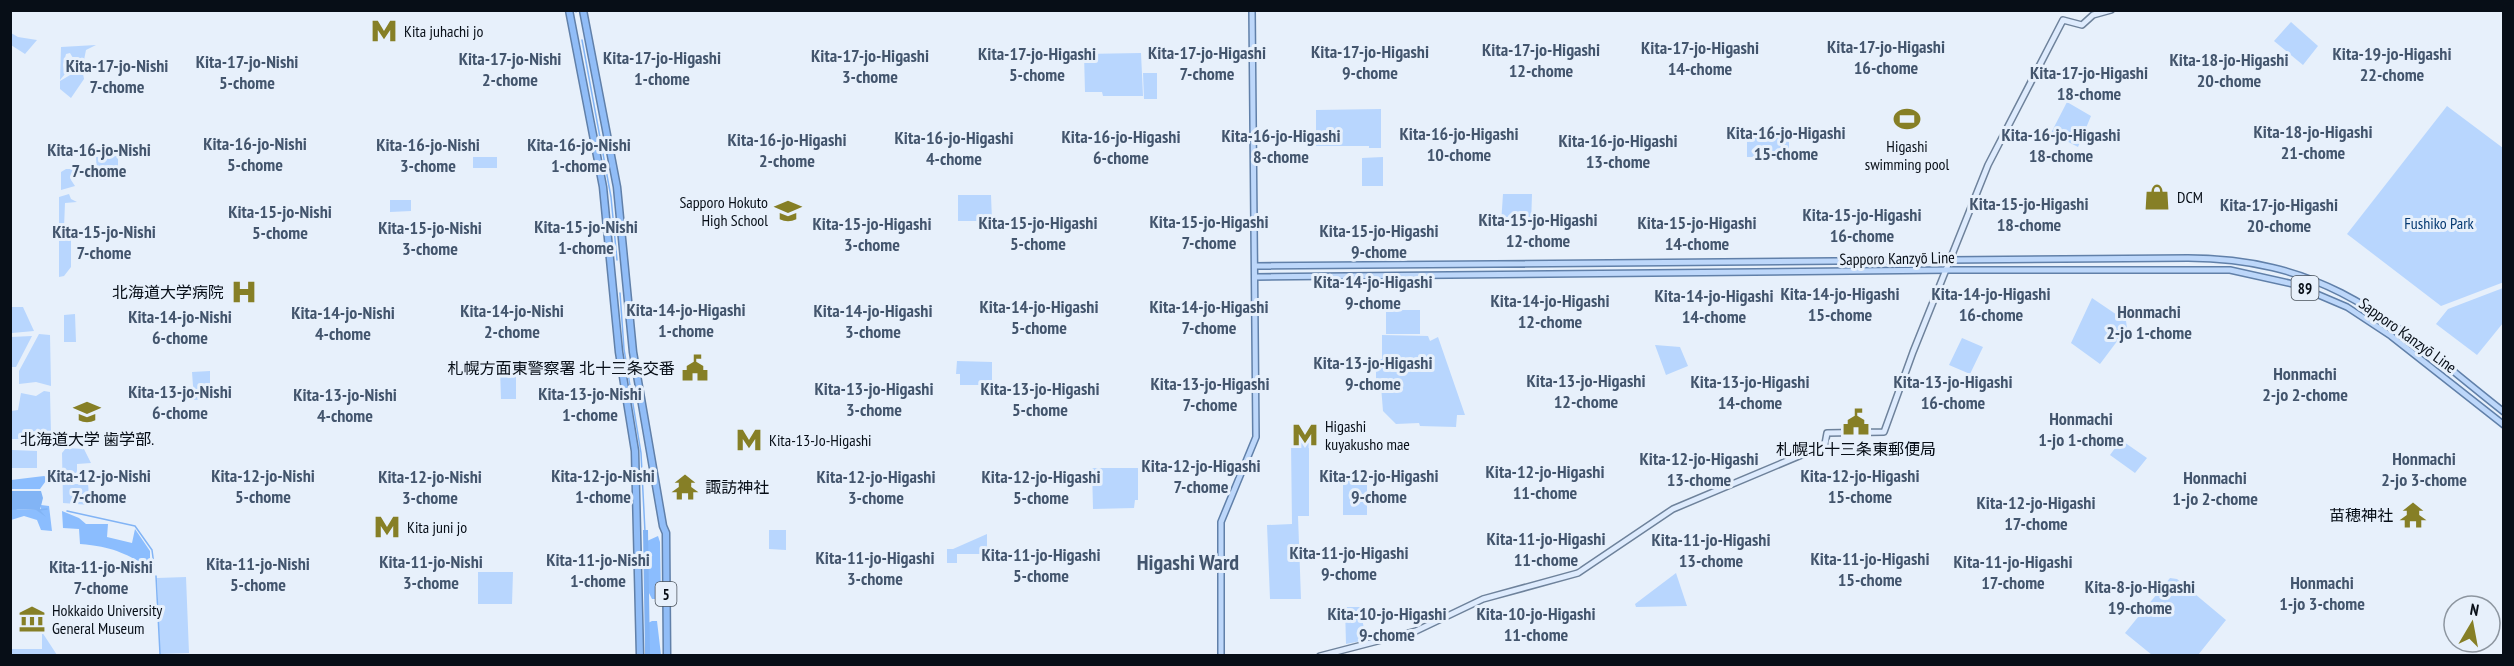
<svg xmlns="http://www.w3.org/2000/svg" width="2514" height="666" font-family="'PT Sans Narrow','Noto Sans JP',sans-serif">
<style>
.green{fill:#b8d6fe}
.forest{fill:#8bbdfe}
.water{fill:#82b4f5}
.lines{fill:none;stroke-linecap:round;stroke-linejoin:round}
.stream{stroke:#82b4f5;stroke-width:1.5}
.secondary-casing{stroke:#6e829b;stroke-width:8}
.primary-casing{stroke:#6180a9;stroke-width:8}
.highway-casing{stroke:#6180a9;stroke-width:9}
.secondary{stroke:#deebfd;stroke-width:5}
.primary{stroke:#bdd7fa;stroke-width:5}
.highway{stroke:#91bdf7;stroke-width:6}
.labels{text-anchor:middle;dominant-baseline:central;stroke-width:6;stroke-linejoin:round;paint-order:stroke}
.shield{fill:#e7f0fb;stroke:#4a525b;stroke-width:1.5}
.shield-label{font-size:15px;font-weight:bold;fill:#070e17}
.poi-label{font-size:16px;fill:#070e17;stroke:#e7f0fb;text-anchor:start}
.park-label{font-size:16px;fill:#063a72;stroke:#e7f0fb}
.street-label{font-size:16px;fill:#070e17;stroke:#e7f0fb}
.neighbourhood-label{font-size:18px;font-weight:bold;fill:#43556d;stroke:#e7f0fb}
.district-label{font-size:22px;font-weight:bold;fill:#43556d;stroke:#e7f0fb}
</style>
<rect width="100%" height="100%" fill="#e7f0fb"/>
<!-- green -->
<path class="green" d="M2291 22 2318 46 2303 65 2274 41Z
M11 33 18 37 37 40 25 54 11 45Z
M96 45 86 50 84 60 74 71 78 60 73 58 70 53 66 54 63 65 65 74 60 80 61 47Z
M1141 53 1143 96H1103L1102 92H1085L1084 54Z
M82 68 84 79 71 98 60 89V81Z
M1143 73H1157V99H1144Z
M2067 102 2091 116 2078 147 2051 133Z
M2447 106 2503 148 2504 282 2441 306 2347 234Z
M1381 109V148H1369V146H1316V110Z
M1747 133H1789V157H1747Z
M118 156V179L97 180 96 157Z
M473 157H497V168H473Z
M1383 157V186H1362V158Z
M66 169H72L74 171 71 180 75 186 61 190V172Z
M69 194 71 199 77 202 65 203 64 228H59V197Z
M1503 194H1532L1531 225 1501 224Z
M958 195H991L992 221H958Z
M390 200H411V211L390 212Z
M68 231 71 233V267L64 276 59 277V232Z
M2503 288V323L2477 355 2436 324 2448 309Z
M2092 298 2126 321 2127 328 2100 364 2071 343Z
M12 307H23L34 331 12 333Z
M1386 310H1420V334H1386Z
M75 314 76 342H64V315Z
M39 334 50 335 51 386 36 382 19 384V371Z
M1382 335 1428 336 1430 341 1438 337 1465 415H1457L1456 427 1420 426 1419 423 1396 424 1383 411 1381 386 1376 385V359H1382Z
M32 336 16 367H11V337Z
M1962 338 1983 347 1970 374 1949 365Z
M1655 345 1680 347 1688 366 1666 375Z
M957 361 992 362V385H960V374H956Z
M500 368H516V399H501Z
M210 371V400H194L192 372Z
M44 391 50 392 51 433 39 434 36 439H11V411L18 410 21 393 36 396Z
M2121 440 2147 458 2135 473 2110 455Z
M1309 442V516H1298L1301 599H1270L1267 525 1292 524 1291 443Z
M66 448 84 449 91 463 77 464V475L74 476V484H88L90 505 63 503 62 453Z
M12 450 37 451V468H11Z
M1092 468H1138V500H1135L1134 508 1093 509Z
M1343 474H1367V515H1343Z
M769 530H786V550L769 549Z
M987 534V546L995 547V554H957V563H947V549H953Z
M478 572H513L512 604H478Z
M1676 573 1687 606 1636 607 1635 604Z
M186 577 189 653 160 654 157 578Z
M2170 578 2177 579 2226 620 2198 655H2152L2125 633Z
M1345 607H1360L1366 640 1346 644Z
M42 632 57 655H11V649H42Z"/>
<!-- forest -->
<path class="forest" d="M44 476 48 478 40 489H11V480Z
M41 505 49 506 52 531 41 530 37 520 24 516 11 520V509L41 510Z
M62 511 79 518 86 524H108L107 537 132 543 135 529 150 551V567C121 552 114 547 80 544L79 529 63 528Z
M658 536 660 542 661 599H652L647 589V541Z
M652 621H657L661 655 647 656 648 623Z"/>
<!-- water -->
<path class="water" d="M11 491H41L43 498 40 510 46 517 36 510 11 509Z
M643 530H648L650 655H645Z"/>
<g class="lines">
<!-- stream -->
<path class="stream" d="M576 10V12
M582 40 611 197 617 260
M620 293 624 349 641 453 645 532
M10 509H16
M39 510 47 509
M67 511 135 526 152 550 154 565
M156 576 160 654 162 656"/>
<!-- secondary casing -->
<g class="secondary-casing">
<path id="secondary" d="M1320 656 1416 631 1483 599 1578 573 1673 509 1818 448 1825 444 1827 433 1884 432 1913 352 1988 165 2063 20 2082 25 2093 15 2111 10"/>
</g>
<!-- primary casing -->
<g class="primary-casing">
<path id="primary" d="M1255 266 2188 258C2335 259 2396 327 2504 412
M1255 277 1950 270H2230L2293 284 2347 307 2391 336 2504 425
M1221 656V522L1256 437 1252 10"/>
</g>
<!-- highway casing -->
<g class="highway-casing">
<path id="highway" d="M569 10 603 187 619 352 635 451 640 656
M583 10 617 187 633 352 663 526 666 533 667 656"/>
</g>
<!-- secondary -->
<use href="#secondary" class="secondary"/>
<!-- primary -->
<use href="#primary" class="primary"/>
<!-- highway -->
<use href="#highway" class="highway"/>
</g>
<!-- icons -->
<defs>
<g id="metro-bare" transform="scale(2.07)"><path d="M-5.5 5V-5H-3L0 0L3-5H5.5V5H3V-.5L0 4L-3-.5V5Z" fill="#867f26" stroke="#e7f0fb" stroke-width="2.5" paint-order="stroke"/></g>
<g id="stadium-bare" transform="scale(2.07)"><path d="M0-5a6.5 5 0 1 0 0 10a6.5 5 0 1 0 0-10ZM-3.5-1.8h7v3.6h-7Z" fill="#867f26" stroke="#e7f0fb" stroke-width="2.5" paint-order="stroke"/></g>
<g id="shop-bare" transform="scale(2.07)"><path d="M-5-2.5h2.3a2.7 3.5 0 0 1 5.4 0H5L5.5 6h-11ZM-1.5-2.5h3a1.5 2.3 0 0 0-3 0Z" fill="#867f26" stroke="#e7f0fb" stroke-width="2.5" paint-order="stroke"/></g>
<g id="school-bare" transform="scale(2.07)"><path d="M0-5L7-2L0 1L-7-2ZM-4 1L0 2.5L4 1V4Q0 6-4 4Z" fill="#867f26" stroke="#e7f0fb" stroke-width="2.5" paint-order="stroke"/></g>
<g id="hospital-bare" transform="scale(2.07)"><path d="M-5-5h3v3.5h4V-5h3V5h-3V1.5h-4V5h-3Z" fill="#867f26" stroke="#e7f0fb" stroke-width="2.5" paint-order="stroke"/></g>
<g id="civic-bare" transform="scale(2.07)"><path d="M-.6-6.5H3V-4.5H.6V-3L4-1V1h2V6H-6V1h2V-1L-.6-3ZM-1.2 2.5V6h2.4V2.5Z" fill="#867f26" stroke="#e7f0fb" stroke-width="2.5" paint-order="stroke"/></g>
<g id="university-bare" transform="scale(2.07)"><path d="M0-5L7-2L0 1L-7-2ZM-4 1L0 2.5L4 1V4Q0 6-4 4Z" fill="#867f26" stroke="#e7f0fb" stroke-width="2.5" paint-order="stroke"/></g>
<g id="temple-bare" transform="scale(2.07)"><path d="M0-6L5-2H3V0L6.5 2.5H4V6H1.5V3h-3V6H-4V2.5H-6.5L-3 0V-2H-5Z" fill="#867f26" stroke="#e7f0fb" stroke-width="2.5" paint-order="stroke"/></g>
<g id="museum-bare" transform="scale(2.07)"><path d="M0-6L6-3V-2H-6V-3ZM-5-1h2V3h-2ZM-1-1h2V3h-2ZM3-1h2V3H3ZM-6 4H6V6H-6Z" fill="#867f26" stroke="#e7f0fb" stroke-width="2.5" paint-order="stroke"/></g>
</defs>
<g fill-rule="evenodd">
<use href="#metro-bare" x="384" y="31"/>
<use href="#stadium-bare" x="1907" y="119"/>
<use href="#shop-bare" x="2157" y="197"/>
<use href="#school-bare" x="788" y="211"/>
<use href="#hospital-bare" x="244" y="292"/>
<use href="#civic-bare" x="695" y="368"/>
<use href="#university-bare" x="87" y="412"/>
<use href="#civic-bare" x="1856" y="422"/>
<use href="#metro-bare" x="1305" y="435"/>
<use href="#metro-bare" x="749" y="440"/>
<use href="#temple-bare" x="685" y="487"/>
<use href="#temple-bare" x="2413" y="515"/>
<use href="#metro-bare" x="387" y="527"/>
<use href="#museum-bare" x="32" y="619"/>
</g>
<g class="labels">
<!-- shield labels -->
<g class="shield">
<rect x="2291.5" y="276" width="27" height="24" rx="4.5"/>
<rect x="655.5" y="582" width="21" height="24" rx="4.5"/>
</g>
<g class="shield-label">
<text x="2305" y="288">89</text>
<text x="666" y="594">5</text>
</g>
<!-- poi labels -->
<g class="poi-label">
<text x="404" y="31">Kita juhachi jo</text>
<text x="1907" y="146" text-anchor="middle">Higashi<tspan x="1907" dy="18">swimming pool</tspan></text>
<text x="2177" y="197">DCM</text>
<text x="768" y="202" text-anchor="end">Sapporo Hokuto<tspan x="768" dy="18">High School</tspan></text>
<text x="224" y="292" text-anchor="end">北海道大学病院</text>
<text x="675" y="368" text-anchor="end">札幌方面東警察署 北十三条交番</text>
<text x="1325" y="426">Higashi<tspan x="1325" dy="18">kuyakusho mae</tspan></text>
<text x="87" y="439" text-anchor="middle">北海道大学 歯学部.</text>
<text x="769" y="440">Kita-13-Jo-Higashi</text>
<text x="1856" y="449" text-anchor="middle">札幌北十三条東郵便局</text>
<text x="705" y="487">諏訪神社</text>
<text x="2393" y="515" text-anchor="end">苗穂神社</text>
<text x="407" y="527">Kita juni jo</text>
<text x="52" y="610">Hokkaido University<tspan x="52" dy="18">General Museum</tspan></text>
</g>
<!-- park labels -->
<g class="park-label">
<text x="2439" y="223">Fushiko Park</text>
</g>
<!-- street labels -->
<g class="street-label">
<text transform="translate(1897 258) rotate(-1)">Sapporo Kanzyō Line</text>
<text transform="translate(2408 335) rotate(36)">Sapporo Kanzyō Line</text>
</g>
<!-- neighbourhood labels -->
<g class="neighbourhood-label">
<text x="1886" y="46">Kita-17-jo-Higashi<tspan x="1886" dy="21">16-chome</tspan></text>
<text x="1700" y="47">Kita-17-jo-Higashi<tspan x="1700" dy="21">14-chome</tspan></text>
<text x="1541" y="49">Kita-17-jo-Higashi<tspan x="1541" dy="21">12-chome</tspan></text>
<text x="1370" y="51">Kita-17-jo-Higashi<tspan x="1370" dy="21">9-chome</tspan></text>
<text x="1207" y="52">Kita-17-jo-Higashi<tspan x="1207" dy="21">7-chome</tspan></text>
<text x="1037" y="53">Kita-17-jo-Higashi<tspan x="1037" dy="21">5-chome</tspan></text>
<text x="2392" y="53">Kita-19-jo-Higashi<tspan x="2392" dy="21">22-chome</tspan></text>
<text x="870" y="55">Kita-17-jo-Higashi<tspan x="870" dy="21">3-chome</tspan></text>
<text x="662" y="57">Kita-17-jo-Higashi<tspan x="662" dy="21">1-chome</tspan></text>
<text x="510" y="58">Kita-17-jo-Nishi<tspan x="510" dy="21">2-chome</tspan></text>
<text x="2229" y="59">Kita-18-jo-Higashi<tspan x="2229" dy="21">20-chome</tspan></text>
<text x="247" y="61">Kita-17-jo-Nishi<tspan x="247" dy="21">5-chome</tspan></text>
<text x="117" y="65">Kita-17-jo-Nishi<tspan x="117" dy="21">7-chome</tspan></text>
<text x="2089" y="72">Kita-17-jo-Higashi<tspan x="2089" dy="21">18-chome</tspan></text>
<text x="2313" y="131">Kita-18-jo-Higashi<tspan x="2313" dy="21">21-chome</tspan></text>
<text x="1786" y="132">Kita-16-jo-Higashi<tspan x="1786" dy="21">15-chome</tspan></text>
<text x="1459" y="133">Kita-16-jo-Higashi<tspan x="1459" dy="21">10-chome</tspan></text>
<text x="2061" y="134">Kita-16-jo-Higashi<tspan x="2061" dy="21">18-chome</tspan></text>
<text x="1281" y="135">Kita-16-jo-Higashi<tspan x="1281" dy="21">8-chome</tspan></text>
<text x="1121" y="136">Kita-16-jo-Higashi<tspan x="1121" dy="21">6-chome</tspan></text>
<text x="954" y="137">Kita-16-jo-Higashi<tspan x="954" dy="21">4-chome</tspan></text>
<text x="787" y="139">Kita-16-jo-Higashi<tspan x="787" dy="21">2-chome</tspan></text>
<text x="1618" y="140">Kita-16-jo-Higashi<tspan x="1618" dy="21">13-chome</tspan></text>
<text x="255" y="143">Kita-16-jo-Nishi<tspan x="255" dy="21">5-chome</tspan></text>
<text x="428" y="144">Kita-16-jo-Nishi<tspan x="428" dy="21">3-chome</tspan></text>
<text x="579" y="144">Kita-16-jo-Nishi<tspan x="579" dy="21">1-chome</tspan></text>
<text x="99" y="149">Kita-16-jo-Nishi<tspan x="99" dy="21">7-chome</tspan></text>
<text x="2029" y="203">Kita-15-jo-Higashi<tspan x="2029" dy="21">18-chome</tspan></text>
<text x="2279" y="204">Kita-17-jo-Higashi<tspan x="2279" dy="21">20-chome</tspan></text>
<text x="280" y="211">Kita-15-jo-Nishi<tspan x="280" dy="21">5-chome</tspan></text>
<text x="1862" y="214">Kita-15-jo-Higashi<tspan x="1862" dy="21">16-chome</tspan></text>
<text x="1538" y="219">Kita-15-jo-Higashi<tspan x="1538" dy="21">12-chome</tspan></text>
<text x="1209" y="221">Kita-15-jo-Higashi<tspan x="1209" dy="21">7-chome</tspan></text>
<text x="1038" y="222">Kita-15-jo-Higashi<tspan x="1038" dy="21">5-chome</tspan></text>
<text x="1697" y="222">Kita-15-jo-Higashi<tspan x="1697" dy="21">14-chome</tspan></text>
<text x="872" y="223">Kita-15-jo-Higashi<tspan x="872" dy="21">3-chome</tspan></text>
<text x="586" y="226">Kita-15-jo-Nishi<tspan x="586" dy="21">1-chome</tspan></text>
<text x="430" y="227">Kita-15-jo-Nishi<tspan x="430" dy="21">3-chome</tspan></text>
<text x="1379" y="230">Kita-15-jo-Higashi<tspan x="1379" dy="21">9-chome</tspan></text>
<text x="104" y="231">Kita-15-jo-Nishi<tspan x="104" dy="21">7-chome</tspan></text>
<text x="1373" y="281">Kita-14-jo-Higashi<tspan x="1373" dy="21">9-chome</tspan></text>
<text x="1840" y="293">Kita-14-jo-Higashi<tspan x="1840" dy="21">15-chome</tspan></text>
<text x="1991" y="293">Kita-14-jo-Higashi<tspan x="1991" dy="21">16-chome</tspan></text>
<text x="1714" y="295">Kita-14-jo-Higashi<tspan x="1714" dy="21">14-chome</tspan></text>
<text x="1550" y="300">Kita-14-jo-Higashi<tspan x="1550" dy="21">12-chome</tspan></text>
<text x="1039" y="306">Kita-14-jo-Higashi<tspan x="1039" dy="21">5-chome</tspan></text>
<text x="1209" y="306">Kita-14-jo-Higashi<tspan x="1209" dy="21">7-chome</tspan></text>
<text x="686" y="309">Kita-14-jo-Higashi<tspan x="686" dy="21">1-chome</tspan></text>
<text x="512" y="310">Kita-14-jo-Nishi<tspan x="512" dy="21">2-chome</tspan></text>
<text x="873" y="310">Kita-14-jo-Higashi<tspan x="873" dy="21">3-chome</tspan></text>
<text x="2149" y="311">Honmachi<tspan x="2149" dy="21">2-jo 1-chome</tspan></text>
<text x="343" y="312">Kita-14-jo-Nishi<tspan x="343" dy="21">4-chome</tspan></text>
<text x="180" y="316">Kita-14-jo-Nishi<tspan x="180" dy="21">6-chome</tspan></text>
<text x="1373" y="362">Kita-13-jo-Higashi<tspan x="1373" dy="21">9-chome</tspan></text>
<text x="2305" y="373">Honmachi<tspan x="2305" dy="21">2-jo 2-chome</tspan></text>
<text x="1586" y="380">Kita-13-jo-Higashi<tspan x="1586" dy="21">12-chome</tspan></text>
<text x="1750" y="381">Kita-13-jo-Higashi<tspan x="1750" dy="21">14-chome</tspan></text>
<text x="1953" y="381">Kita-13-jo-Higashi<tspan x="1953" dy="21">16-chome</tspan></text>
<text x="1210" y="383">Kita-13-jo-Higashi<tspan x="1210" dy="21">7-chome</tspan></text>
<text x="874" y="388">Kita-13-jo-Higashi<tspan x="874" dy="21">3-chome</tspan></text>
<text x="1040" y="388">Kita-13-jo-Higashi<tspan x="1040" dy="21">5-chome</tspan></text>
<text x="180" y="391">Kita-13-jo-Nishi<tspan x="180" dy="21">6-chome</tspan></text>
<text x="590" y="393">Kita-13-jo-Nishi<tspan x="590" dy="21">1-chome</tspan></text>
<text x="345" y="394">Kita-13-jo-Nishi<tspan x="345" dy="21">4-chome</tspan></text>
<text x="2081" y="418">Honmachi<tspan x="2081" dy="21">1-jo 1-chome</tspan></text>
<text x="1699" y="458">Kita-12-jo-Higashi<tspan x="1699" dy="21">13-chome</tspan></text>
<text x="2424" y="458">Honmachi<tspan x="2424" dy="21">2-jo 3-chome</tspan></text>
<text x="1201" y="465">Kita-12-jo-Higashi<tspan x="1201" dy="21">7-chome</tspan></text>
<text x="1545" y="471">Kita-12-jo-Higashi<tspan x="1545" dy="21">11-chome</tspan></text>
<text x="99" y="475">Kita-12-jo-Nishi<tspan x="99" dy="21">7-chome</tspan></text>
<text x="263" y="475">Kita-12-jo-Nishi<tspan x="263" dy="21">5-chome</tspan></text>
<text x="603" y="475">Kita-12-jo-Nishi<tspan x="603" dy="21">1-chome</tspan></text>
<text x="1379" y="475">Kita-12-jo-Higashi<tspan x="1379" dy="21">9-chome</tspan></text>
<text x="1860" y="475">Kita-12-jo-Higashi<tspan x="1860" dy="21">15-chome</tspan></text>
<text x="430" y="476">Kita-12-jo-Nishi<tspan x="430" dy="21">3-chome</tspan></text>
<text x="876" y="476">Kita-12-jo-Higashi<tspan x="876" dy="21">3-chome</tspan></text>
<text x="1041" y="476">Kita-12-jo-Higashi<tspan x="1041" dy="21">5-chome</tspan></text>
<text x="2215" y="477">Honmachi<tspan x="2215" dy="21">1-jo 2-chome</tspan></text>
<text x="2036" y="502">Kita-12-jo-Higashi<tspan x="2036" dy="21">17-chome</tspan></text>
<text x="1546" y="538">Kita-11-jo-Higashi<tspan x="1546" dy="21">11-chome</tspan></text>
<text x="1711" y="539">Kita-11-jo-Higashi<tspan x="1711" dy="21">13-chome</tspan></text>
<text x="1349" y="552">Kita-11-jo-Higashi<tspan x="1349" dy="21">9-chome</tspan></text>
<text x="1041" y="554">Kita-11-jo-Higashi<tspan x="1041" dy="21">5-chome</tspan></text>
<text x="875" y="557">Kita-11-jo-Higashi<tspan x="875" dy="21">3-chome</tspan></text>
<text x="1870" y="558">Kita-11-jo-Higashi<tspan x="1870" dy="21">15-chome</tspan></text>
<text x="598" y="559">Kita-11-jo-Nishi<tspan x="598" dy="21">1-chome</tspan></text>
<text x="431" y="561">Kita-11-jo-Nishi<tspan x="431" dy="21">3-chome</tspan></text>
<text x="2013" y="561">Kita-11-jo-Higashi<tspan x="2013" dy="21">17-chome</tspan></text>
<text x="258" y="563">Kita-11-jo-Nishi<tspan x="258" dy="21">5-chome</tspan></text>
<text x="101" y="566">Kita-11-jo-Nishi<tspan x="101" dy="21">7-chome</tspan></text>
<text x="2322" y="582">Honmachi<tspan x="2322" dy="21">1-jo 3-chome</tspan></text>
<text x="2140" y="586">Kita-8-jo-Higashi<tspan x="2140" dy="21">19-chome</tspan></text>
<text x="1387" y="613">Kita-10-jo-Higashi<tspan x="1387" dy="21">9-chome</tspan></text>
<text x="1536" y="613">Kita-10-jo-Higashi<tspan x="1536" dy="21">11-chome</tspan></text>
</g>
<!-- district labels -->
<g class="district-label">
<text x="1188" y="562">Higashi Ward</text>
</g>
</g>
<!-- border -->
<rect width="2514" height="666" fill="none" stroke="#070e17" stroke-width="24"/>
<!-- north arrow -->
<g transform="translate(2472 624) rotate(10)"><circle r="28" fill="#e7f0fb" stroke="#8d96a0" stroke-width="1.5"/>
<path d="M0-4.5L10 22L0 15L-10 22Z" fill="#867f26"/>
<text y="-9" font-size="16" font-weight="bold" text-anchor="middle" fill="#070e17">N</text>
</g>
</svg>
